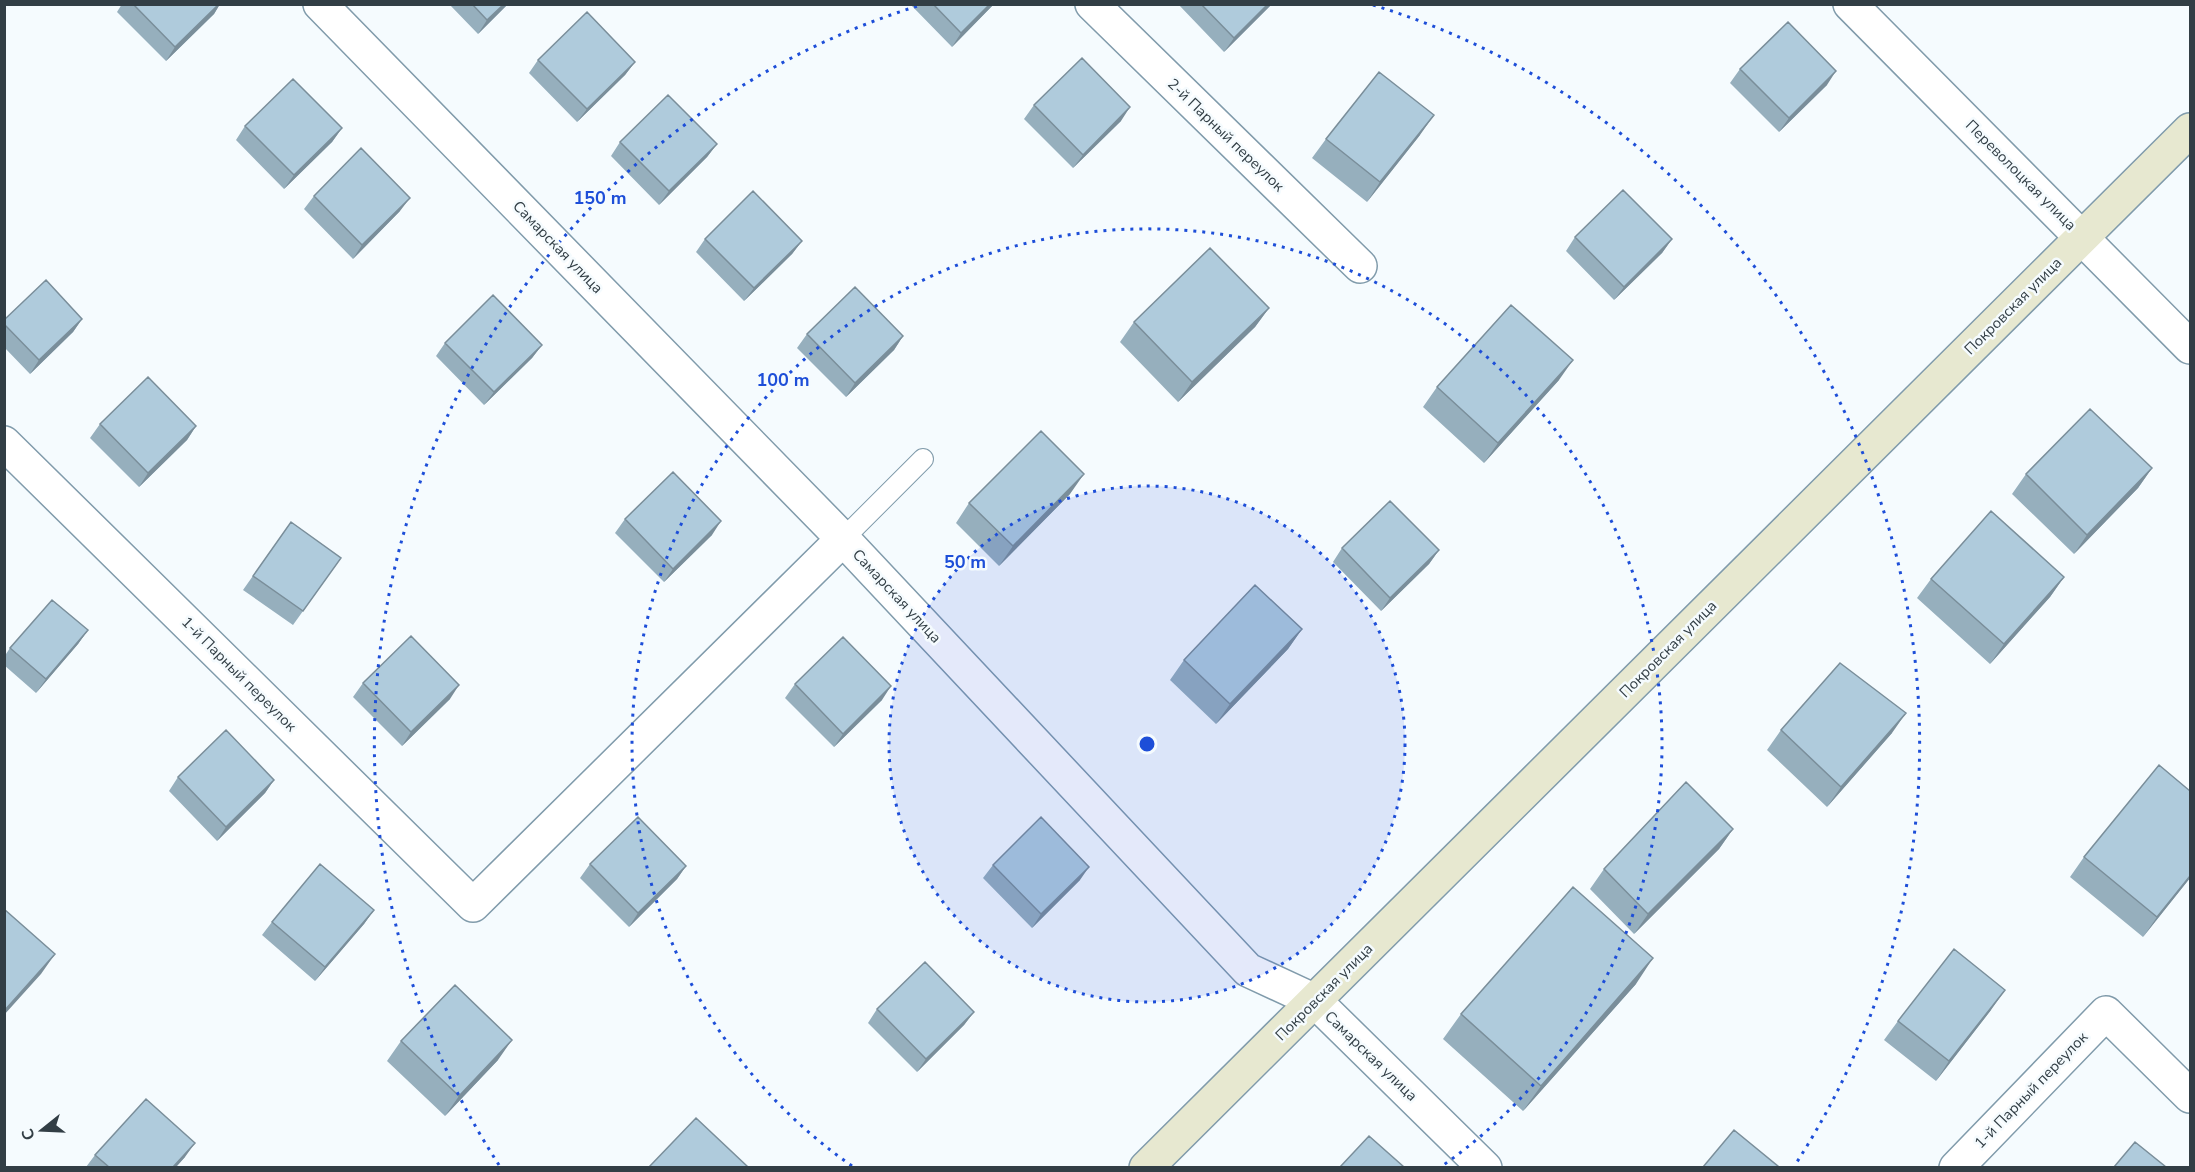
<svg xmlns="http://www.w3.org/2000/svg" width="2195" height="1172" font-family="'Nunito Sans',sans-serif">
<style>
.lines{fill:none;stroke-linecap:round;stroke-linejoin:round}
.lane-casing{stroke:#809bab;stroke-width:22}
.street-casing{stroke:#809bab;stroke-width:36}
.secondary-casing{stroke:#809bab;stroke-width:36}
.lane{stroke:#fff;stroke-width:20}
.street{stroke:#fff;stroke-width:33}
.secondary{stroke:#e7e8d0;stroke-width:33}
.wall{fill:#96afbd}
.shaded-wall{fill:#7a8e9a}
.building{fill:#afcbdc;stroke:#7a8e9a;stroke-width:1.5}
.ring{fill:none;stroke:#1d4ed8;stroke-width:3;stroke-dasharray:3 6}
.labels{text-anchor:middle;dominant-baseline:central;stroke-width:5;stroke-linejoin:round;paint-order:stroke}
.street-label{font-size:15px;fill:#323e45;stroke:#f5fbfe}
.centre{fill:#1d4ed8;stroke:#f5fbfe;stroke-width:3}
.ring-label{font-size:18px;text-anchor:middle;font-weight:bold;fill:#1d4ed8;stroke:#f5fbfe;stroke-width:5;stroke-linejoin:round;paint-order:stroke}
</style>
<rect width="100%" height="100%" fill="#f5fbfe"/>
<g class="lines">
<!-- lane casing -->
<g class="lane-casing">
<path id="lane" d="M843 539 923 459"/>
</g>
<!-- street casing -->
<g class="street-casing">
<path id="street" d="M320 4 843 539 1248 970 1315 1001 1485 1168
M1092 4 1360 266
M1850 4 2190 347
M4 443 473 905 843 539
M1956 1168 2106 1013 2190 1096"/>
</g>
<!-- secondary casing -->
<g class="secondary-casing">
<path id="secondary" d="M1146 1168 2190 130"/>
</g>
<!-- lane -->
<use href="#lane" class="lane"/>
<!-- street -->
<use href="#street" class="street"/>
<!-- secondary -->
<use href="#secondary" class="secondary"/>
</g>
<!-- wall -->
<path class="wall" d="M122 4H220L214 14 166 61 117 12Z
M449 4H508L478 34Z
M910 4H994L952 47Z
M1178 4H1272L1224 52Z
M538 60 635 62 625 75 577 122 529 73Z
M1740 69 1827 85 1779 132 1730 83Z
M1034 105 1121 121 1073 168 1024 119Z
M245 126 342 128 332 142 284 189 236 140Z
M1420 135 1367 202 1312 158 1326 139Z
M620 142 717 144 707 157 659 205 611 156Z
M314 196 400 211 353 259 304 209Z
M1575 237 1672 239 1662 253 1614 300 1566 251Z
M705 239 802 241 792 254 744 301 696 252Z
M1269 308 1255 327 1178 402 1120 342 1134 322Z
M82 319 73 332 30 374 4 347V320Z
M807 334 903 336 894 350 846 397 797 348Z
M445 343 542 345 532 358 484 405 436 356Z
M1559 380 1484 463 1423 407 1437 387Z
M100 424 196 426 187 440 139 487 90 438Z
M2152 468 2138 488 2074 554 2012 494 2026 474Z
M1070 494 999 566 956 523 969 503Z
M625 519 712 535 664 582 615 533Z
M291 522 341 558 293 625 243 590Z
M1342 548 1439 550 1429 564 1381 611 1333 562Z
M2064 577 2050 597 1990 664 1917 598 1931 579Z
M1302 629 1288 649 1216 724 1170 680 1184 660Z
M88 630 78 644 36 693 4 665V657L10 648Z
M363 683 450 699 402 746 353 697Z
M795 684 882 700 834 747 785 698Z
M1781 730 1892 733 1827 807 1767 750Z
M178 777 274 780 265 793 217 841 169 791Z
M1733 829 1719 849 1634 934 1590 889 1604 869Z
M2084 857 2190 878 2143 937 2070 877Z
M590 864 686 866 677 879 629 927 580 878Z
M993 865 1080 880 1032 928 983 878Z
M374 910 364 924 315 981 262 935 272 922Z
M1636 984 1523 1111 1443 1039 1461 1014Z
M877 1009 974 1012 964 1025 917 1072 868 1023Z
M1991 1010 1936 1081 1884 1040 1898 1021Z
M401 1041 498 1060 445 1116 387 1061Z
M95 1155 185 1157 176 1167H86Z"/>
<!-- shaded-wall -->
<path class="shaded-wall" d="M219 4H220L214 14 166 61 175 47Z
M504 4H508L478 34 487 20Z
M990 4H994L952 47 961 33Z
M1268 4H1272L1224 52 1234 38Z
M635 62 625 75 577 122 587 109Z
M1836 71 1827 85 1779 132 1789 118Z
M1130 107 1121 121 1073 168 1083 155Z
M1434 115 1420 135 1367 202 1380 182Z
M342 128 332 142 284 189 294 175Z
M717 144 707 157 659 205 669 191Z
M410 198 400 211 353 259 362 245Z
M1672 239 1662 253 1614 300 1624 287Z
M802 241 792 254 744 301 754 288Z
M1269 308 1255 327 1178 402 1192 382Z
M82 319 73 332 30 374 39 360Z
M903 336 894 350 846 397 855 383Z
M542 345 532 358 484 405 494 392Z
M1573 360 1559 380 1484 463 1498 443Z
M196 426 187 440 139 487 148 473Z
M2152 468 2138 488 2074 554 2087 535Z
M1084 474 1070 494 999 566 1013 546Z
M721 521 712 535 664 582 673 569Z
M1439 550 1429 564 1381 611 1390 598Z
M2064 577 2050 597 1990 664 2004 644Z
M1302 629 1288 649 1216 724 1230 704Z
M88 630 78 644 36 693 46 679Z
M459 685 450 699 402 746 411 732Z
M891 686 882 700 834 747 843 734Z
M1906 713 1892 733 1827 807 1841 787Z
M274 780 265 793 217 841 226 827Z
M1733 829 1719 849 1634 934 1648 914Z
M686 866 677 879 629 927 638 913Z
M1089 867 1080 880 1032 928 1041 914Z
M2190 876V878L2143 937 2157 917Z
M374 910 364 924 315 981 325 967Z
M55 954 41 974 4 1015V1011Z
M1653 958 1636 984 1523 1111 1541 1086Z
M2005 990 1991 1010 1936 1081 1949 1061Z
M974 1012 964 1025 917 1072 926 1059Z
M512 1040 498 1060 445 1116 459 1096Z
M195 1143 185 1157 176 1167H173Z"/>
<!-- building -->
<path class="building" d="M133 4H219L175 47Z
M472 4H504L487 20Z
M933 4H990L961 33Z
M1201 4H1268L1234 38Z
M587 12 635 62 587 109 538 60Z
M1788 22 1836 71 1789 118 1740 69Z
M1082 58 1130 107 1083 155 1034 105Z
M1379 72 1434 115 1380 182 1326 139Z
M293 79 342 128 294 175 245 126Z
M668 95 717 144 669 191 620 142Z
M361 148 410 198 362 245 314 196Z
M1623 190 1672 239 1624 287 1575 237Z
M753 191 802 241 754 288 705 239Z
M1210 248 1269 308 1192 382 1134 322Z
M46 280 82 319 39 360 4 324V320Z
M855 287 903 336 855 383 807 334Z
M493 295 542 345 494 392 445 343Z
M1511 305 1573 360 1498 443 1437 387Z
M148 377 196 426 148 473 100 424Z
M2090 409 2152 468 2087 535 2026 474Z
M1041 431 1084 474 1013 546 969 503Z
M673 472 721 521 673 569 625 519Z
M1390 501 1439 550 1390 598 1342 548Z
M1991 511 2064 577 2004 644 1931 579Z
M291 522 341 558 303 611 253 576Z
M1255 585 1302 629 1230 704 1184 660Z
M52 600 88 630 46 679 10 648Z
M411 636 459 685 411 732 363 683Z
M843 637 891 686 843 734 795 684Z
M1840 663 1906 713 1841 787 1781 730Z
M226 730 274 780 226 827 178 777Z
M2159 765 2190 791V876L2157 917 2084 857Z
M1686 782 1733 829 1648 914 1604 869Z
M638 817 686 866 638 913 590 864Z
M1041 817 1089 867 1041 914 993 865Z
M320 864 374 910 325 967 272 922Z
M1573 887 1653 958 1541 1086 1461 1014Z
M4 909 55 954 4 1011Z
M1954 949 2005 990 1949 1061 1898 1021Z
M925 962 974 1012 926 1059 877 1009Z
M455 985 512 1040 459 1096 401 1041Z
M146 1099 195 1143 173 1167H109L95 1155Z
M696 1118 748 1167H649Z
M1734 1130 1779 1167H1703Z
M1369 1136 1404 1167H1340Z
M2135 1142 2166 1167H2114Z"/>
<!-- distance rings -->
<circle cx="1147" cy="744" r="258" fill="#1d4ed8" fill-opacity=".12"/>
<g class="ring">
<circle cx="1147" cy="744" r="258"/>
<path d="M852 1166A515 515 0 1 1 1442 1166"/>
<path d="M499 1165A773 773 0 0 1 921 5M1373 5A773 773 0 0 1 1795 1165"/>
</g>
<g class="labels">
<!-- street labels -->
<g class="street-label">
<text transform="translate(1226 135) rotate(44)">2-й Парный переулок</text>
<text transform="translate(2021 175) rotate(45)">Переволоцкая улица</text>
<text transform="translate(558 247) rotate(46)">Самарская улица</text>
<text transform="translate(2013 306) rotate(-45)">Покровская улица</text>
<text transform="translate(897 596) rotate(47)">Самарская улица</text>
<text transform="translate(1668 649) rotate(-45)">Покровская улица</text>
<text transform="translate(239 674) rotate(45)">1-й Парный переулок</text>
<text transform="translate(1324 992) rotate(-45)">Покровская улица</text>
<text transform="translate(1371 1056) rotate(44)">Самарская улица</text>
<text transform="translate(2031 1090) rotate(-46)">1-й Парный переулок</text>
</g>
</g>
<circle cx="1147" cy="744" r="9" class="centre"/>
<g class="ring-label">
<text x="600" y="204">150 m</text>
<text x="783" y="386">100 m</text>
<text x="965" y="568">50 m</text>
</g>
<!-- border -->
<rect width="2195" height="1172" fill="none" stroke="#323e45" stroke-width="12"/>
<!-- north arrow -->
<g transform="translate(42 1130) rotate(252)" stroke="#f5fbfe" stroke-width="4.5" paint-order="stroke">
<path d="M0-4.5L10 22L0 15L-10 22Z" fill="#323e45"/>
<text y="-9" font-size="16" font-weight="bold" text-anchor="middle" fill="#323e45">С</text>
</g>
</svg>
